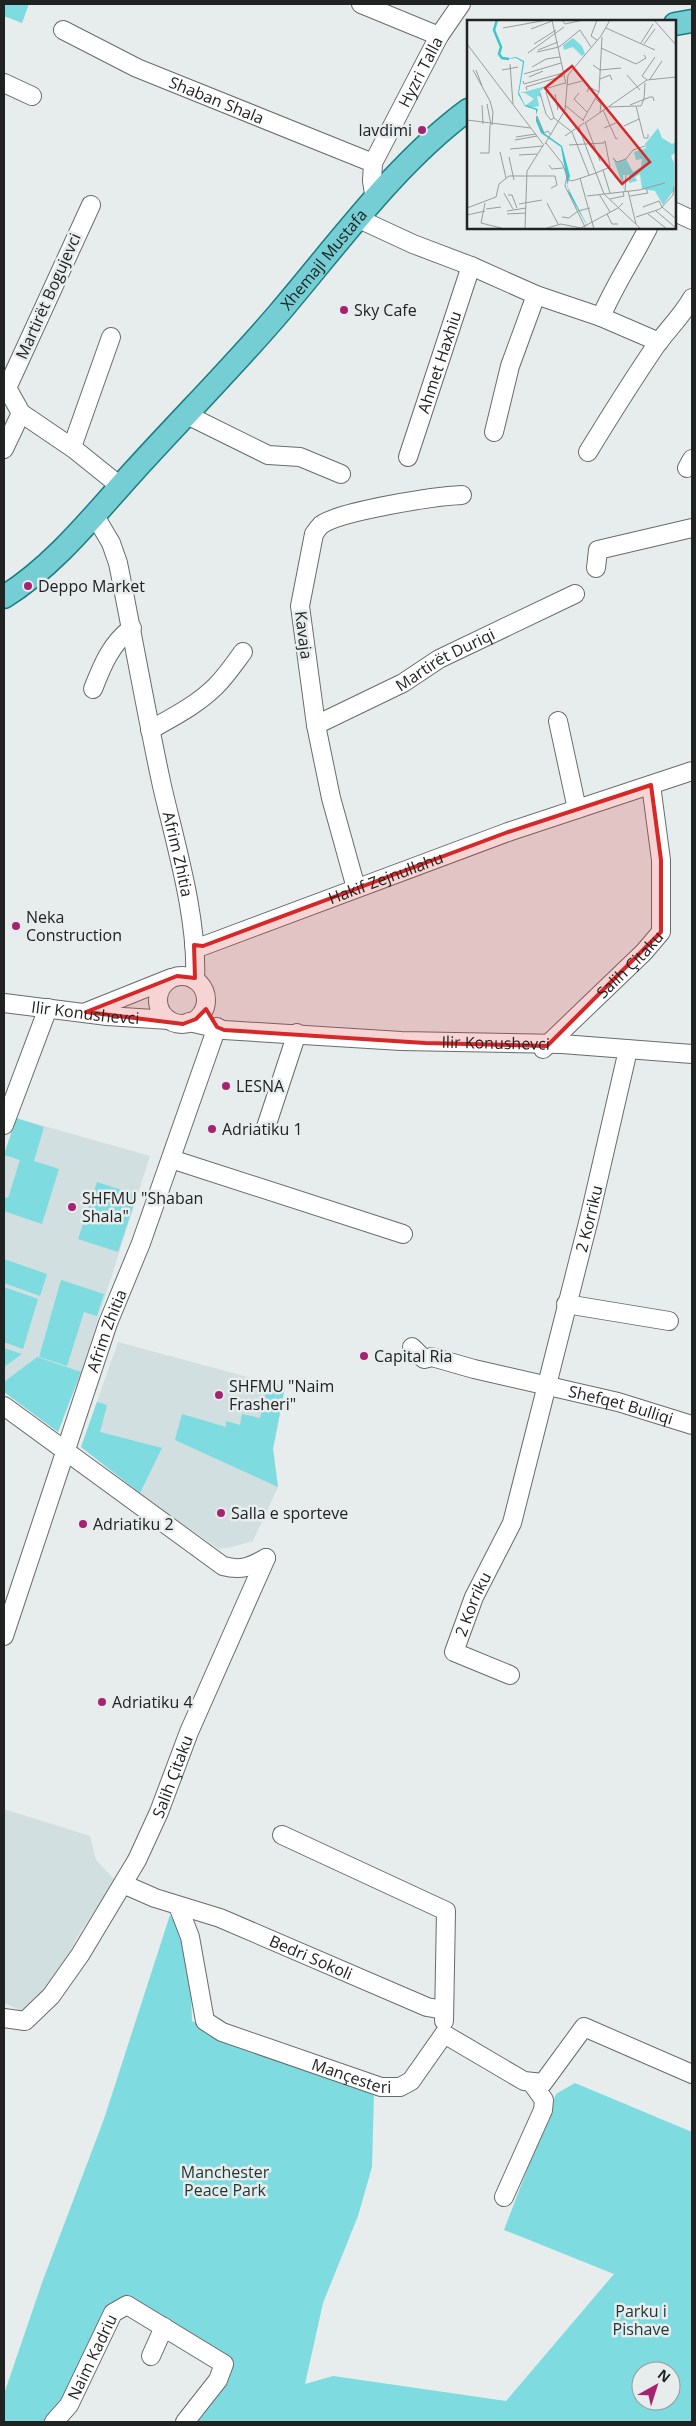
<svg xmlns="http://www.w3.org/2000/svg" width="696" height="2426" font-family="'Open Sans',sans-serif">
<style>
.built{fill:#d1dfe0}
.green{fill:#7edbdf;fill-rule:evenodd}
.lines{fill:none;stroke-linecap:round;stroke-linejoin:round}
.minor-casing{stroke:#686c6c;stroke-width:20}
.major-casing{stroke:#1a7d82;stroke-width:25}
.minor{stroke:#fff;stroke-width:18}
.major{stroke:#74ced3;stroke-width:22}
.marked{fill:#d62828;fill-opacity:0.2;stroke:#d62828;stroke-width:4;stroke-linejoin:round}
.poi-dot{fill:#a62371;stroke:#e7ecec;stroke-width:2}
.labels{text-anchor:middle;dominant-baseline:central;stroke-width:5;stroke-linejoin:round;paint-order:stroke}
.street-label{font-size:16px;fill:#212323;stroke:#e7ecec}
.poi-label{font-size:16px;fill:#212323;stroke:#e7ecec;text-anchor:start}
.park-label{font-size:16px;fill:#1d3536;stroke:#e7ecec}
.inset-river{fill:none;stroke:#38c7ce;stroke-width:2.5}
.inset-road{fill:none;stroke:#989c9c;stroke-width:1}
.view{fill:#d62828;fill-opacity:0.15;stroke:#d62828;stroke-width:2.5}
.inset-edge{fill:none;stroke:#212323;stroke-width:2.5}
</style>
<rect width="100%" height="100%" fill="#e7ecec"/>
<!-- built -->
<path class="built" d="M16 1118 150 1156 81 1372 58 1432 4 1392V1155Z
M118 1342 285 1387 273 1449 278 1487 253 1541 232 1547 219 1549 144 1497 81 1447Z
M4 1809 90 1836 96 1860 115 1880 76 1939 51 1996 20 2010 4 2003Z"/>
<!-- green -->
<path class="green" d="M4 4H29L22 23 4 16Z
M16 1118 44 1127 34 1161 59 1169 42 1224 4 1211V1197L8 1198 20 1160 4 1155Z
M97 1182 137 1195 118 1252 78 1239Z
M4 1259 47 1274 40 1296 4 1283Z
M61 1280 104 1294 97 1316 84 1312 67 1366 39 1357Z
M4 1287 38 1299 23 1349 4 1342Z
M4 1348 22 1354 4 1367Z
M37 1357 81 1372 58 1432 4 1392V1382Z
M268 1382 285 1387 273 1449 278 1487 175 1440 182 1414 226 1427V1421L240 1425 242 1414 260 1418Z
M97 1402 107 1405 100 1432 162 1448 140 1493 81 1447Z
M170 1915 189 1947 192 2021 374 2093 372 2167 358 2216 323 2303 305 2384 333 2376 506 2401 614 2274 504 2230 556 2094 575 2083 692 2132V2422H193L231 2366 127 2302 54 2416 41 2422H4V2394L43 2280 104 2119ZM641 2371H671V2401H641Z"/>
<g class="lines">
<!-- minor casing -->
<g class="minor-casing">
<g id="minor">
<path d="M361 4 439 36"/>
<path id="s1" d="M63 30 137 68 373 163"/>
<path d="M4 83 32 96"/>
<path id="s2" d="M375 200 372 181 373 163 439 36 461 4"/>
<path d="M91 205 7 388 21 413 74 449 120 486"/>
<path d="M675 212 692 220"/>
<path d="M359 219 413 244 471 266 536 295 601 317 659 342"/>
<path d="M601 317C614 286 633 258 648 228"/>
<path d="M185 414 268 455 300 457 341 474"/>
<path d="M494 432 510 366 536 295"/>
<path d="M72 447 111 337"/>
<path d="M4 449 21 413"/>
<path d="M588 452C610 416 632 381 655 347 667 330 682 316 692 298"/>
<path id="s3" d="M408 457 471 266"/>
<path d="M687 468 692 459"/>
<path id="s4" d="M95 516 111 543 118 563C133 637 146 712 162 786 176 846 198 919 195 980"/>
<path d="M596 568 598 550 692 528"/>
<path d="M93 689C102 666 111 643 132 628"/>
<path d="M558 721 577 809"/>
<path id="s5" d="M316 725 403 683 439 659 575 594"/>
<path d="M150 730C173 717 197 705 216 686 226 676 234 664 243 652"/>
<path d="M356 888 331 798 316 725 300 606 314 534C316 531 319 527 321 525 340 511 436 496 462 495"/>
<path id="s6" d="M194 945 203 946 508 832 692 771"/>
<circle cx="182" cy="1000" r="24"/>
<path id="s7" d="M4 1003 107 1016 169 1020"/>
<path d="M86 1012 171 978"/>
<path id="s8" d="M189 1022 224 1030 401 1041 562 1044 692 1054"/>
<path id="s9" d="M543 1049 644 952 661 932V860L651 785"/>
<path d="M4 1125 48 1008"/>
<path d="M266 1127 297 1033"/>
<path d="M171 1159 403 1234"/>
<path d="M566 1304 669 1321"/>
<path id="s10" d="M412 1347 424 1359 432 1357 474 1369 618 1402 692 1425"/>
<path d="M4 1406 223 1566C241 1571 250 1567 266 1558"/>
<path id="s11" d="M4 1636 108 1323 141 1243 217 1027"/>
<path id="s12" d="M510 1675 454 1652 474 1597 512 1523 590 1215 628 1050"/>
<path d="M282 1835 446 1911 444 2021"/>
<path id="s13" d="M123 1884 155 1898 220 1918 427 2007 444 2010"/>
<path id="s14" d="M178 1906 190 1937 205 2021 222 2032 381 2087H400L411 2081 444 2034"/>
<path id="s15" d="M4 2018 25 2021 51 1996 80 1955 137 1860 159 1812 189 1732 266 1558"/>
<path d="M444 2034 524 2081 543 2083 584 2027 692 2074"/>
<path d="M504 2197 543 2110 544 2100 531 2082"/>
<path d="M151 2356 164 2327"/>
<path id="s16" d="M54 2422 69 2405 113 2313 127 2305 224 2364 218 2380 185 2422"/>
</g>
</g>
<!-- major casing -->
<g class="major-casing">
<g id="major">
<path d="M675 24 692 21"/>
<path id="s17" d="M4 597C55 565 93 516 133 472 181 419 232 368 279 313 337 245 396 163 468 110"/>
</g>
</g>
<!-- minor -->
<use href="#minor" class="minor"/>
<!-- major -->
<use href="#major" class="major"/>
</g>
<!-- marked area -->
<path class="marked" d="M651 785 661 860V932L547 1046 425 1043 224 1030 217 1027 206 1009 196 1019 183 1024 86 1012 177 976 195 978 194 945 203 946 508 832Z"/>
<!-- markers -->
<g class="poi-dot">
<circle cx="422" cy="130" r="5"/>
<circle cx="344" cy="310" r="5"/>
<circle cx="28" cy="586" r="5"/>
<circle cx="16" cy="926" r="5"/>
<circle cx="226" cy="1086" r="5"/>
<circle cx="212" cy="1129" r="5"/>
<circle cx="72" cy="1207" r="5"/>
<circle cx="364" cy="1356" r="5"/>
<circle cx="219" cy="1395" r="5"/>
<circle cx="221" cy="1513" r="5"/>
<circle cx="83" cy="1524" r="5"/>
<circle cx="102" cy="1702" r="5"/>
</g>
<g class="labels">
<!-- street labels -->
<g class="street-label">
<text stroke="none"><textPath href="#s2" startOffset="140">Hyzri Talla</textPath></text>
<text stroke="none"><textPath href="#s1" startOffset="169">Shaban Shala</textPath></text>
<text stroke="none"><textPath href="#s17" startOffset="466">Xhemajl Mustafa</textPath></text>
<text transform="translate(48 296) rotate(-66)">Martirët Bogujevci</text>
<text stroke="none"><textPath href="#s3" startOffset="100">Ahmet Haxhiu</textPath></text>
<text transform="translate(304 635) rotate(83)">Kavaja</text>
<text stroke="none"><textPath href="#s5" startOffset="145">Martirët Duriqi</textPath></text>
<text stroke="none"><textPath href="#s4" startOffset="350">Afrim Zhitia</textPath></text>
<text stroke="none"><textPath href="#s6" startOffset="204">Hakif Zejnullahu</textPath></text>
<text stroke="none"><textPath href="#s9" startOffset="121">Salih Çitaku</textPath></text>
<text stroke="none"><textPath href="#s7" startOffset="82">Ilir Konushevci</textPath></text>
<text stroke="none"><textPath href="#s8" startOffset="308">Ilir Konushevci</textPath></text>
<text stroke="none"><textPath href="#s12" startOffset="516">2 Korriku</textPath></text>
<text stroke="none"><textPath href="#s11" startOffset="322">Afrim Zhitia</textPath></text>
<text stroke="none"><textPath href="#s10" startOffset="220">Shefqet Bulliqi</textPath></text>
<text stroke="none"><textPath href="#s12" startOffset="112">2 Korriku</textPath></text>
<text stroke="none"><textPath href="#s15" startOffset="309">Salih Çitaku</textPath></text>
<text stroke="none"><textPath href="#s13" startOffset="202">Bedri Sokoli</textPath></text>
<text stroke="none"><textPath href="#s14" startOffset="276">Mançesteri</textPath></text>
<text stroke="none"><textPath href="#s16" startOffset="76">Naim Kadriu</textPath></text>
</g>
<!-- poi labels -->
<g class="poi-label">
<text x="412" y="130" text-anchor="end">lavdimi</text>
<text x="354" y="310">Sky Cafe</text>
<text x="38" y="586">Deppo Market</text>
<text x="26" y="917">Neka<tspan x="26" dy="18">Construction</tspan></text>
<text x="236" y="1086">LESNA</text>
<text x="222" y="1129">Adriatiku 1</text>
<text x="82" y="1198">SHFMU "Shaban<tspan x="82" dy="18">Shala"</tspan></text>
<text x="374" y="1356">Capital Ria</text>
<text x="229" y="1386">SHFMU "Naim<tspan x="229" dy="18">Frasheri"</tspan></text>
<text x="231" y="1513">Salla e sporteve</text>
<text x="93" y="1524">Adriatiku 2</text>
<text x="112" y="1702">Adriatiku 4</text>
</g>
<!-- park labels -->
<g class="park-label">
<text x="225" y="2172">Manchester<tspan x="225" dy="18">Peace Park</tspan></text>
<text x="641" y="2311">Parku i<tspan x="641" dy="18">Pishave</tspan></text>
</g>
</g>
<!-- overview -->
<g transform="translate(467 20)">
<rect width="209" height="209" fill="#e7ecec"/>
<path d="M106 18 115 26 118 34 115 36 106 27 97 30 96 25ZM79 66 73 71 74 77 70 76 72 86 62 88 58 86 67 79 58 73H53ZM191 108 195 118 205 124 209 122V132L204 136 207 143V170L196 185 188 171 175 169 173 154 168 157 170 161 162 163V155H156L157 169 146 138 150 142 159 139 166 152 174 147 175 139 169 140 167 132 179 128 178 124Z" fill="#7edbdf"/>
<path d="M49 37 57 41V43L52 73 58 85 71 89 69 95 77 113 95 126 103 156 100 166 122 209 102 174 94 127 74 113 69 101V90L58 86 51 74 56 42 49 38 39 39Z" fill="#38c7ce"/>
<path class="inset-river" d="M30 0 27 10 34 27 32 34 35 38 42 39"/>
<path class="inset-road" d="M85 0 99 64M95 0 98 4 116 0M130 0 124 16 130 20M187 0 209 25M36 8 80 0M139 8 188 30M64 9 85 1M174 23 186 4M0 24 76 124M67 24 89 10M177 24 188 9M92 27 113 10 124 27M134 28 169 44 179 38 177 35M71 30 91 22M70 32 92 27M61 33 97 7M43 44 46 84M126 45 133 50 154 48M65 47 79 39 93 37M6 50 23 81 26 92 25 105M9 50 15 66M35 50 51 47M57 54 94 43M160 55 173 70M62 57 76 51M133 59 143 55 145 60M183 59 195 41M180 60 175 56 188 37M56 61 57 64 96 53M100 65 115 61M81 68 98 63M60 70 59 67 96 56M82 71 79 72 87 98 105 112 122 155M120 72 122 67 132 72M73 73 79 94 84 100 87 98M112 73 107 79 120 92M88 74 91 90M129 79 134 84 133 93M20 84 24 105M15 85 16 104M163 85 183 77H186L187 81M99 86 117 101M170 86H174L177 79 178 63M142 87 169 86 177 118H181V114M136 90 149 119 151 118M70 96 77 113 81 111 84 115M0 100 64 108M116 100 132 72 135 17M118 102 133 141M118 103 180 60 209 57M157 106 172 99M137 108 151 102M98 116 117 103M49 117 69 114M48 120 70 116M79 123 95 143 100 156 98 166 119 209M78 124 98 90 101 55 134 16 143 0M102 125 118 124 137 123 138 121 143 147 129 153 119 127 118 124 114 113 112 107M43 129 76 126M33 132 39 158M13 133H22L23 105M52 135 70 134M42 137 47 160M146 138 150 142 159 139 166 130 178 126M82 145 85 149 96 148M136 150 143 173M113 158 127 209M100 159 105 161 129 153 137 174 174 209M158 171 159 155M161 171 169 204M37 173 46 189M132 174 143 192M41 175H45L50 188M120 176 172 170 198 163M163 176 181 173 179 169M143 179 157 176 156 172M80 183 91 204M52 184 75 180M176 187 192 181 195 187M195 187 209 199M0 188 29 177 32 164 42 156H88L90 165 84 168M19 189 34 187M40 191 59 188M189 191 209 208M40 194 59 193M140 194 145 204H151M181 194 200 209M0 195 18 191M95 197 102 198 111 191 123 188M169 197 193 189 206 175 207 167M14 203 38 209M14 203 18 183M58 209 60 151 77 124M77 209 94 204 114 208 151 188 156 183"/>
<path class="view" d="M105 46 183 142 155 164 78 68Z"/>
<rect width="209" height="209" class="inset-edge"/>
</g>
<!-- border -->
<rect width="696" height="2426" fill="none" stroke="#212323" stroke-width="10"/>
<!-- north arrow -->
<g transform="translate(656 2386) rotate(39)"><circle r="24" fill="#e7ecec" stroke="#989c9c"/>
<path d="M0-4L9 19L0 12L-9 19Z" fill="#a62371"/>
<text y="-8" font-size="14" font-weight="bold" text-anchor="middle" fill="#212323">N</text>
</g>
</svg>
